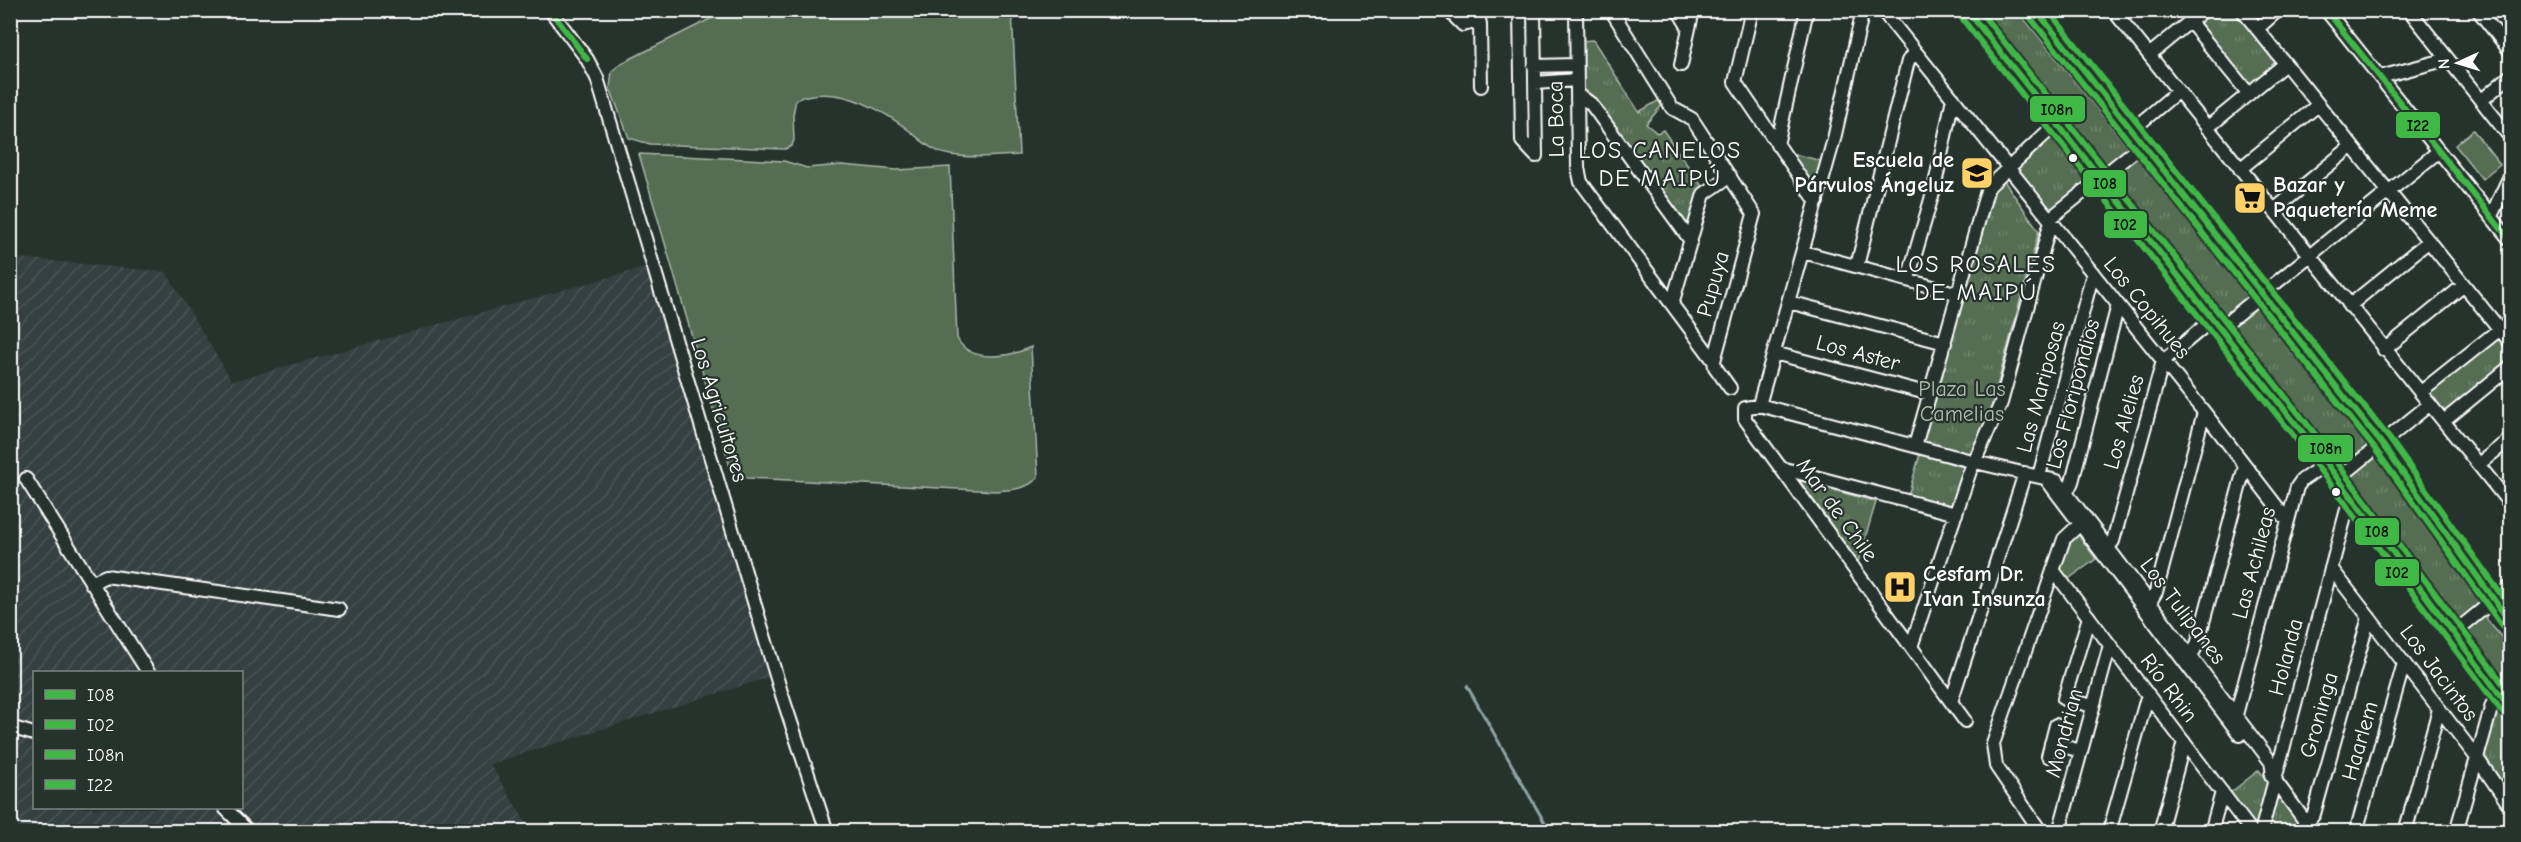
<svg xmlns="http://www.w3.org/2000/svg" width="2521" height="842" font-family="'Comic Neue',sans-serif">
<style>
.industrial{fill:url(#industrial-furrows);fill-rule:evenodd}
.green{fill:#546d53;stroke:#aab6a9;stroke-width:1.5}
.park{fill:url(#park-tufts);stroke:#aab6a9;stroke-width:1.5}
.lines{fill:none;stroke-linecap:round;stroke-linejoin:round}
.stream{stroke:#8fa3a6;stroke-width:3}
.minor-casing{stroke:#fff;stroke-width:16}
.minor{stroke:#26332d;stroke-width:12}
.bus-1-casing{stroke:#26332d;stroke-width:10}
.bus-2-casing{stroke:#26332d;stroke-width:10}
.bus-3-casing{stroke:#26332d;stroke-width:10}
.bus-4-casing{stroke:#26332d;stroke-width:10}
.bus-1{stroke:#40b846;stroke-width:6}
.bus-2{stroke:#40b846;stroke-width:6}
.bus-3{stroke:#40b846;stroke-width:6}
.bus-4{stroke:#40b846;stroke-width:6}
.bus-dot{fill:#fff;stroke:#26332d;stroke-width:2}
.labels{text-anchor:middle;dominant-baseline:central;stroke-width:4.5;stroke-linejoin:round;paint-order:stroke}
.street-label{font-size:22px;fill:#fff;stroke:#26332d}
.poi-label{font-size:22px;font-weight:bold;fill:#fff;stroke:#26332d;text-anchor:start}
.park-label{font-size:22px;fill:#b2bdb2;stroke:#26332d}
.neighbourhood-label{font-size:24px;letter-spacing:1.5px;fill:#fff;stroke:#26332d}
.line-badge{stroke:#26332d;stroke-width:2}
.pale-badge-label{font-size:16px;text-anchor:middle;font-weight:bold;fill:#111}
</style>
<defs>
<pattern id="industrial-furrows" width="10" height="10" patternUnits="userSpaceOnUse" patternTransform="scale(1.5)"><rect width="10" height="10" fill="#364040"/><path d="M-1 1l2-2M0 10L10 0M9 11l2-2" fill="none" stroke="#4a5353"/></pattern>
<pattern id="park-tufts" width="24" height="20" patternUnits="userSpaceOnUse" patternTransform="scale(1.5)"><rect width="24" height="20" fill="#546d53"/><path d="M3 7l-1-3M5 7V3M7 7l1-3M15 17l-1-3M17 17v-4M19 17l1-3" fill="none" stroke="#6e836d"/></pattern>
</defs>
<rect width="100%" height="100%" fill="#26332d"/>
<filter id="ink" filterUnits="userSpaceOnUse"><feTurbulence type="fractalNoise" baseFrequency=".0167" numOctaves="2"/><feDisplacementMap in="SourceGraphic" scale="12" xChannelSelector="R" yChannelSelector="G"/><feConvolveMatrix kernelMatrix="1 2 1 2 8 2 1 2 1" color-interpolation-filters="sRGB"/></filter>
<g filter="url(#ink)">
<!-- industrial -->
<path class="industrial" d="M10 257 166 272 232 381 647 267 710 466 770 677 490 764 531 831H11ZM34 672H242V808H34Z"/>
<!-- green -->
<path class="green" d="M726 11H1012L1019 155C998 156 966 159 946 154 932 151 921 140 911 132 879 107 837 84 796 99L793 115 794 140 792 146 785 149 650 144 629 138 610 88 612 71 622 63Z
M2473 130 2500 164 2482 179 2455 145Z
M1790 153 1822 161 1815 189Z
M639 154 784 161 807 168 842 165 897 170 950 167 957 338C969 364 1010 357 1031 347L1038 477C1029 489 1011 490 996 491L748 478 736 475 730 467Z
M2077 533 2096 559 2067 580 2060 567 2067 544Z"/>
<!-- park -->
<path class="park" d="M1977 11H2018L2379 458 2478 597 2487 620 2510 647V696L2473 657 2354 485 2296 410Z
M2208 11H2238L2280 64 2249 90 2193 23Z
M1593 40 1639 112 1661 99 1663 104 1646 124 1657 133 1663 130 1704 189 1691 225 1687 228 1683 226 1583 87 1580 41Z
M2055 133 2093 178 2051 210 2014 167Z
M2002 178 2039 231 1990 412 1967 460 1919 450 1992 188Z
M2496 335 2510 353V363L2445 416 2426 392Z
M1920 454 1964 467 1950 509 1908 496Z
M1799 480 1876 502 1858 562Z
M2492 705 2510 729V804L2479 758Z
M2259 770 2269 785 2259 822 2254 823 2230 793Z
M2280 798 2307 832H2266L2273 801Z"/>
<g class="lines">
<!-- stream -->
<path class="stream" d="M1467 686 1550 832
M1150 832 1210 829 1237 832"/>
<!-- minor casing -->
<g class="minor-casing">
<path id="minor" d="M550 10 587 59 597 78 781 692 827 832
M1448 10 1463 25 1474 22 1477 14
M1477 10 1480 24 1481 86
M1520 10 1522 141 1536 156
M1534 10 1536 156
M1576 10 1578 168 1581 182 1714 361 1715 367 1730 388
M1611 10 1672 108 1692 119 1754 214 1714 361
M1678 10 1689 28
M1752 10 1735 82 1817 202
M1882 10 2204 412 2288 521
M1967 10C2152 240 2337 470 2510 708
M2036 10 2382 444 2510 622
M2113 10 2510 504
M2242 10 2510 342
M2326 10 2510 240
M2409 10 2510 137
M2478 10 2510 51
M2190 22 2249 94
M2257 29 2278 10
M2149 55 2204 10
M1681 65 1693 10
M1534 66 1576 65
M2380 77 2448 59
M1535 83 1577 80
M1577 99 1583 98 1591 104 1691 241
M2481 101 2510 76
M2207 128 2285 64
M2132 130 2177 92
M1777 145 1807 10
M2240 169 2318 105
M2274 210 2352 146
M2491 216 2510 176
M1803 252 1959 294
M1857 266 1908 61 1915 51
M1908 279 1934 189 1953 98
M1789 302 1945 343
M1672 304 1704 194 1730 176
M2349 306 2429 241
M2220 328 2439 151
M2384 350 2464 285
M1774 353 1930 394
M2421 392 2500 329
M1759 405 1834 139 1863 10
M2444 421 2510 367
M1915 446 1988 187 2057 123
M2479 464 2510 439
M1781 468 1956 514
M2039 476 2093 273
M2339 478 2430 404
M26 479 148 672
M2046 479 2240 735
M2067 492 2072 482 2118 305
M2105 552 2113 541 2163 361 2213 319
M2331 568 2477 758 2510 806
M2053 570 2252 832
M91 583 106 576 339 609
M2150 602 2156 592 2204 412
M2089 617 2064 699 2093 706
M2456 631 2510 587
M1911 647 1970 471 2001 403 2052 217 2143 144
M2191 656 2197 645 2245 466
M1951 702 2025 473
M2232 718 2236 715 2297 487 2302 480 2327 463
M1965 721 1745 419V408L1759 405 1975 462 2057 481 2271 762 2274 780
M10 727 34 734
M2051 743 2081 751
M2048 756 2056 725
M2271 775 2313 832
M225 808 249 832
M2307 823 2314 814 2369 617
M1098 832 1099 830
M2041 832 1996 766 1993 744 2064 539 2079 525
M2059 832 2110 645
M2109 832 2148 694
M2160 832 2184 742
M2211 832 2222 792
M2261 832 2351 494
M2356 832 2404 663
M2405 832 2439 709
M2456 832 2492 705 2499 692"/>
</g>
<!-- minor -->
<use href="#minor" class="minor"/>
<!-- bus-1 casing -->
<g class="bus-1-casing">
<path id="bus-1" d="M550 10 587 59
M1967 10 2311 443 2510 708
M2036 10 2382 444 2510 622"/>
</g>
<!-- bus-2 casing -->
<g class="bus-2-casing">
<path id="bus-2" d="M1960 16 2304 449 2503 713
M2029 16 2375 449 2503 627"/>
</g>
<!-- bus-3 casing -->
<g class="bus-3-casing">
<path id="bus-3" d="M1979 10 2318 438 2510 693
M2048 10 2389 438 2510 607"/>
</g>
<!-- bus-4 casing -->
<g class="bus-4-casing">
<path id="bus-4" d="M2326 10 2510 240"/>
</g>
<!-- bus-1 -->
<use href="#bus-1" class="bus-1"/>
<!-- bus-2 -->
<use href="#bus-2" class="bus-2"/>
<!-- bus-3 -->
<use href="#bus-3" class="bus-3"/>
<!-- bus-4 -->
<use href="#bus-4" class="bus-4"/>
</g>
</g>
<!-- icons -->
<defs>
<g id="school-square" transform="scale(1.725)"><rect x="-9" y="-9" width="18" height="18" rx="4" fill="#ffd166" stroke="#26332d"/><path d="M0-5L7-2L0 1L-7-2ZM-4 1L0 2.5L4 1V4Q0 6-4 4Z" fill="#111"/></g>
<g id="supermarket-square" transform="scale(1.725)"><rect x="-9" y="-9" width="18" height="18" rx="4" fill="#ffd166" stroke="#26332d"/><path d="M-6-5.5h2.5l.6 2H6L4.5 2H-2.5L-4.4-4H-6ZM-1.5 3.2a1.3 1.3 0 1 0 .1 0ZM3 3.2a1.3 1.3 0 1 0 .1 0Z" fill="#111"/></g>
<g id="hospital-square" transform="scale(1.725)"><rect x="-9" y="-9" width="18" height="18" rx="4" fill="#ffd166" stroke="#26332d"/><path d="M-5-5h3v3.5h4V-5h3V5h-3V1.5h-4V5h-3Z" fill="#111"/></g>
</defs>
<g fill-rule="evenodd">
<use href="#school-square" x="1977" y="173"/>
<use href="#supermarket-square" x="2250" y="198"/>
<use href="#hospital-square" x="1900" y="587"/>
</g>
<!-- markers -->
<g class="bus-dot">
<circle cx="2073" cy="158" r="5"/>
<circle cx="2336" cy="492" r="5"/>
</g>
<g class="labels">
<!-- street labels -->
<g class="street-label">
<text transform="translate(1556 119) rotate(-91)">La Boca</text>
<text transform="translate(1713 284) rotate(-74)">Pupuya</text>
<text transform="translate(2147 308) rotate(51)">Los Copihues</text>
<text transform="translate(1858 353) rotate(15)">Los Aster</text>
<text transform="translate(2041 387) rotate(-75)">Las Mariposas</text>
<text transform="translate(2073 394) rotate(-75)">Los Floripondios</text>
<text transform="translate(719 410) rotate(73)">Los Agricultores</text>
<text transform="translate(2124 422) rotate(-74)">Los Alelies</text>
<text transform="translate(1837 510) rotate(54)">Mar de Chile</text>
<text transform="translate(2254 563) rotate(-75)">Las Achileas</text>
<text transform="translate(2183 611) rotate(53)">Los Tulipanes</text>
<text transform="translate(2286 657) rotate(-75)">Holanda</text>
<text transform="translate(2439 673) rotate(53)">Los Jacintos</text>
<text transform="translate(2169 688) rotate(53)">Río Rhin</text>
<text transform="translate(2319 715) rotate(-74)">Groninga</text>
<text transform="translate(2064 733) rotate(-75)">Mondrian</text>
<text transform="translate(2360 741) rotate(-74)">Haarlem</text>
</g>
<!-- poi labels -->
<g class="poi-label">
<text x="1954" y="160" text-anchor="end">Escuela de<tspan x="1954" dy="25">Párvulos Ángeluz</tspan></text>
<text x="2273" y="185">Bazar y<tspan x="2273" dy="25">Paquetería Meme</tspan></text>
<text x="1923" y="574">Cesfam Dr.<tspan x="1923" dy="25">Ivan Insunza</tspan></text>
</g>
<!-- park labels -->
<g class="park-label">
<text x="1962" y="389">Plaza Las<tspan x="1962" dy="25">Camelias</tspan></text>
</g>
<!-- neighbourhood labels -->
<g class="neighbourhood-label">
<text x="1660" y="150">LOS CANELOS<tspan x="1660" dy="28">DE MAIPÚ</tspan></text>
<text x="1976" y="264">LOS ROSALES<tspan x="1976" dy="28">DE MAIPÚ</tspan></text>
</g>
</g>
<g class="line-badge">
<rect x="2029" y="95" width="57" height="28" rx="6" fill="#40b846"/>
<rect x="2395" y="111" width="46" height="28" rx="6" fill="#40b846"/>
<rect x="2082" y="169" width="45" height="29" rx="6" fill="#40b846"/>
<rect x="2103" y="210" width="45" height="29" rx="6" fill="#40b846"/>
<rect x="2297" y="434" width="57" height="29" rx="6" fill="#40b846"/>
<rect x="2354" y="517" width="46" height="29" rx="6" fill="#40b846"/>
<rect x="2374" y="558" width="46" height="29" rx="6" fill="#40b846"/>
</g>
<g class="pale-badge-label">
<text x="2057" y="115">I08n</text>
<text x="2418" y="131">I22</text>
<text x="2105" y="189">I08</text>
<text x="2125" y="230">I02</text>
<text x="2326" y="454">I08n</text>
<text x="2377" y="537">I08</text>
<text x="2397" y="578">I02</text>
</g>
<!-- margin -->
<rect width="2521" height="842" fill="none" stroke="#26332d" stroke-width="36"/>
<rect x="18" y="18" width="2485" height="806" fill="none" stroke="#fff" stroke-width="2" filter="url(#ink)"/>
<!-- legend -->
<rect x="33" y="671" width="210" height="138" fill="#26332d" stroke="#7d8581" stroke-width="1.5"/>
<rect x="45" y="690" width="30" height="9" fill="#40b846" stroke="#7d8581" stroke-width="1.5"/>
<text x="87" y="701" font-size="18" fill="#ffffff">I08</text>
<rect x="45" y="720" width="30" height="9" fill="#40b846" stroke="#7d8581" stroke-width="1.5"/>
<text x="87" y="731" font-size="18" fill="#ffffff">I02</text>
<rect x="45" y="750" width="30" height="9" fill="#40b846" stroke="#7d8581" stroke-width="1.5"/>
<text x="87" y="761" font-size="18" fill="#ffffff">I08n</text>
<rect x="45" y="780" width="30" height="9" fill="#40b846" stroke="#7d8581" stroke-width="1.5"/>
<text x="87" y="791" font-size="18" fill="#ffffff">I22</text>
<!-- north arrow -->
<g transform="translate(2458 63) rotate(266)" stroke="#26332d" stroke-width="4.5" paint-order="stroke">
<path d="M0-4.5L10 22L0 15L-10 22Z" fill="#ffffff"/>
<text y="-9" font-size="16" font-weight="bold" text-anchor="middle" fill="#ffffff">N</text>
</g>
</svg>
